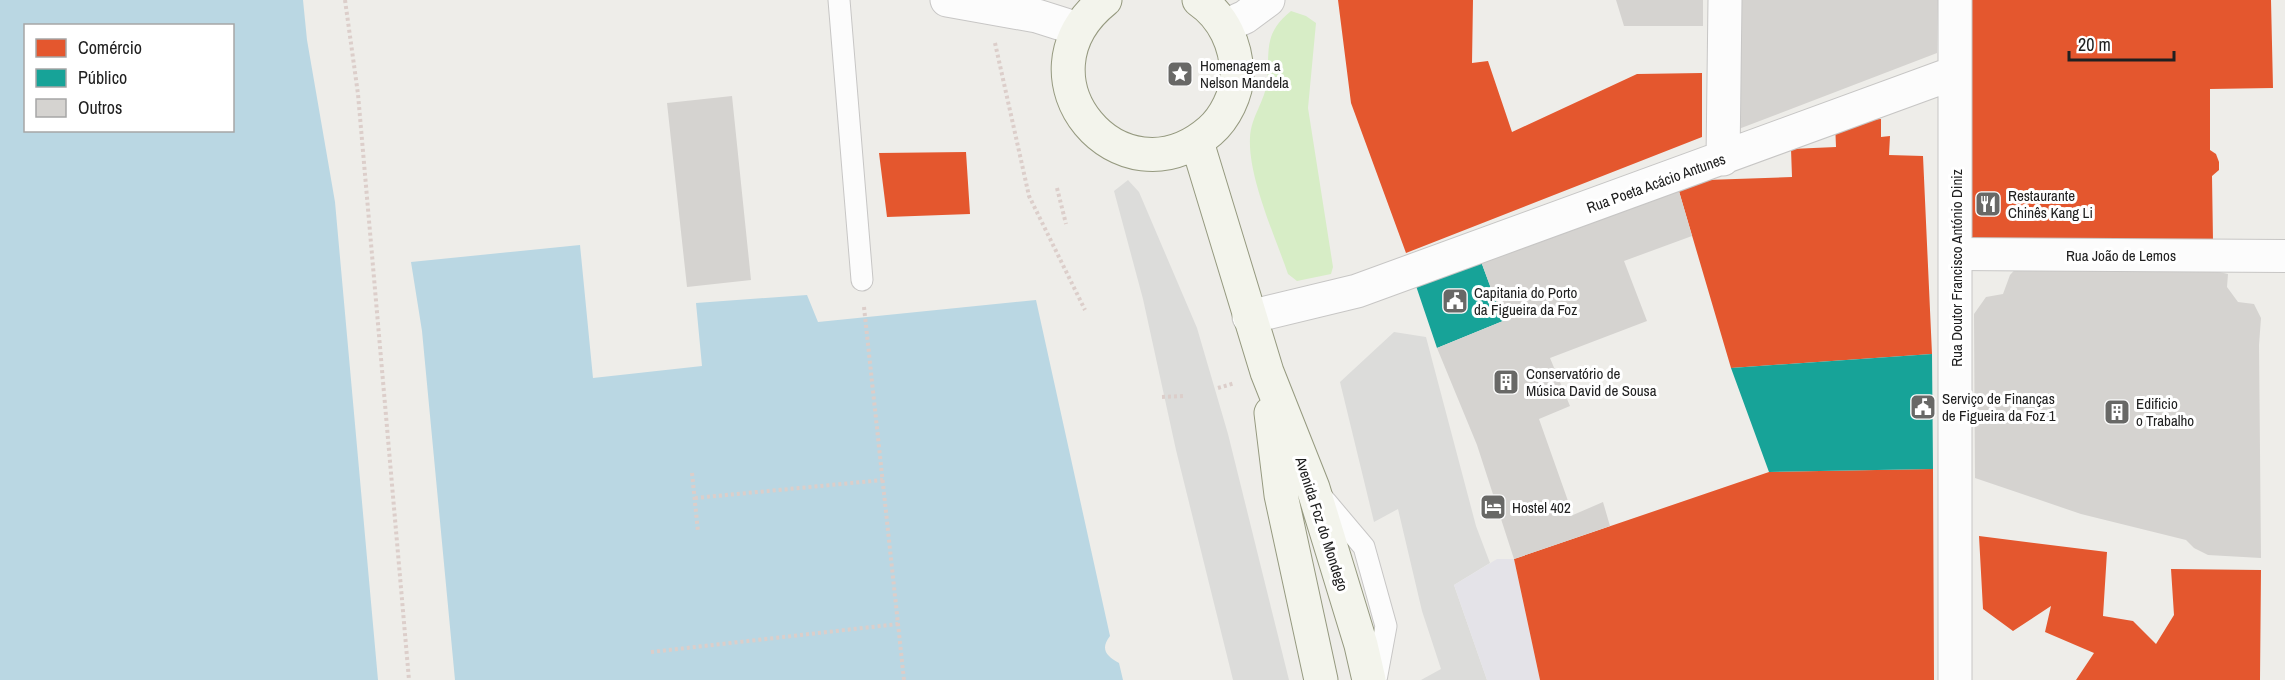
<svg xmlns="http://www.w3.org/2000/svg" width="2285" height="680" font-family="'Archivo Narrow',sans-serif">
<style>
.religious{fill:#dcdcda}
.grass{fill:#d7edc6}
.plaza{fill:#e4e3e8}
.water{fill:#bad7e3;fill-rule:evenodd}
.shops{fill:#e4572e}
.public{fill:#17a398}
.building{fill:#d5d3d0}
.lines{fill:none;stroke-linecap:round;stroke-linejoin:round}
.service-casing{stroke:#c7c6c5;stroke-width:23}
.pedestrian-casing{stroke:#c7c6c5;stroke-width:34}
.minor-casing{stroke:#c7c6c5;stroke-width:35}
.secondary-casing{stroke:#95997f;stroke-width:35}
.path{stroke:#dcceca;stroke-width:4;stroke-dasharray:3 3;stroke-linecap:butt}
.service{stroke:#fcfcfc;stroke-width:21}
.pedestrian{stroke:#fcfcfc;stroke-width:32}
.minor{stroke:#fcfcfc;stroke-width:33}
.secondary{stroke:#f3f4ec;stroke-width:33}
.labels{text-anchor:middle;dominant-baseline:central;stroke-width:6;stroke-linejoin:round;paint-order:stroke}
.poi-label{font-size:15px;fill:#202020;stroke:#fff;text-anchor:start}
.street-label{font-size:15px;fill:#202020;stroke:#fff}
</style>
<rect width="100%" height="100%" fill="#eeede9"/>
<!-- religious -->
<path class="religious" d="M1128 180 1139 192 1197 328 1228 434 1289 680H1233L1176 450 1143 299 1114 191Z
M1394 332 1426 337 1476 526 1490 563 1454 585 1487 680H1421L1441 669 1422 611 1398 509 1374 522 1340 382Z"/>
<!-- grass -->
<path class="grass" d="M1291 11 1306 16 1316 23 1308 108 1333 267 1331 274 1297 281 1288 274C1275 236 1248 177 1250 138 1251 116 1265 102 1267 81 1270 49 1263 34 1291 11Z"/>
<!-- plaza -->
<path class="plaza" d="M1497 559H1514L1540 680H1487L1454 585Z"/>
<!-- water -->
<path class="water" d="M0 0H303L307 40 335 202 378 680H0ZM26 26H232V130H26Z
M580 245 593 378 702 366 696 303 807 295 818 322 1036 300 1110 636C1100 649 1106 656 1119 663L1123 680H455L422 331 411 262Z"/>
<!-- shops -->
<path class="shops" d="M1338 0H1473L1472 63 1488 61 1512 132 1637 74 1702 73V137L1406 253 1351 103Z
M1972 0H2271L2273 88 2210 89V150L2216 154 2219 162V170L2212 176 2213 241H1970Z
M1881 119V137L1890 136 1889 155 1923 156 1932 354 1731 368 1676 181 1792 177 1791 149 1836 147 1835 122Z
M966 152 970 214 887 217 879 153Z
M1933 469 1934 680H1540L1514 559 1769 472Z
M1979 536 2107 552 2103 616 2133 621 2156 644 2174 615 2171 569 2261 570 2260 680H2076L2094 653 2045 632 2051 606 2013 631 1983 609Z"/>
<!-- public -->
<path class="public" d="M1479 256 1503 321 1437 348 1414 280Z
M1932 354 1933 469 1769 472 1731 368Z"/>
<!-- building -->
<path class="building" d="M1616 0H1703V26H1624Z
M1735 0H1938L1937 53 1736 130Z
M732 96 751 280 687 287 667 103Z
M1676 181 1692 236 1624 261 1647 321 1550 358 1570 406 1539 419 1573 515 1603 502 1610 526 1514 559 1477 445 1437 348 1503 321 1479 256Z
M2022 262H2038L2053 271 2215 266 2219 272 2228 274 2227 287 2238 302 2254 304 2261 318 2259 345 2261 558 2208 555 2194 548 2186 540 2081 514 1975 478 1974 314 1986 297 2003 294 2010 275Z"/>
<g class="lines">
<!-- service casing -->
<g class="service-casing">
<path id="service" d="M839 0 862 280
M1321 496 1364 547 1386 626 1376 680"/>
</g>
<!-- pedestrian casing -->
<g class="pedestrian-casing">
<path id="pedestrian" d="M1957 254 2285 256"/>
</g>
<!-- minor casing -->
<g class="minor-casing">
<path id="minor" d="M947 0 1037 16 1078 29
M1955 0V680
M1225 26 1245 17 1268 0
M1723 159 1725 0
M1249 317 1357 291 1954 73"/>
</g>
<!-- secondary casing -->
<g class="secondary-casing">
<path id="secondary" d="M1105 0C1009 77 1121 208 1210 131 1225 118 1237 94 1237 74 1236 45 1224 17 1199 0
M1197 142 1267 372 1313 488 1361 645 1369 680
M1271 413 1281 495 1321 680"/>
</g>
<!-- path -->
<path class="path" d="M345 0 358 94 409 680
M995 43 1029 196 1085 310
M1057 188 1066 224
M864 307 904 680
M1218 388 1235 383
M1162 397 1183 396
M692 473 698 532
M695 498 883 480
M651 652 898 624"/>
<!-- service -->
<use href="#service" class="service"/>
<!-- pedestrian -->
<use href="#pedestrian" class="pedestrian"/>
<!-- minor -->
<use href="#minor" class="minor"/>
<!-- secondary -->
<use href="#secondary" class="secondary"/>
</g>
<!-- icons -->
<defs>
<g id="sight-square" transform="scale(1.35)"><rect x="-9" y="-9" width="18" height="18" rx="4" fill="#686866" stroke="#fff"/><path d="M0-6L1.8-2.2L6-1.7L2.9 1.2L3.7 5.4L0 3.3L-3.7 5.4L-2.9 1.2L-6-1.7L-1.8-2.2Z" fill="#fff"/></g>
<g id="restaurant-square" transform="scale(1.35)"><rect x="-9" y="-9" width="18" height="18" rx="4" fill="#686866" stroke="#fff"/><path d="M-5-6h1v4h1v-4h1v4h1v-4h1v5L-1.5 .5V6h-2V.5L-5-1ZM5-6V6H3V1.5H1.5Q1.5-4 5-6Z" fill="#fff"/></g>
<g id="civic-square" transform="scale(1.35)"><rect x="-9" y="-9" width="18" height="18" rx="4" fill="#686866" stroke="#fff"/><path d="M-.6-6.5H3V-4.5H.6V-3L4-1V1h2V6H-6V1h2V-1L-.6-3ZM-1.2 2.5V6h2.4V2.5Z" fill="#fff"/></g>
<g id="building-square" transform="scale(1.35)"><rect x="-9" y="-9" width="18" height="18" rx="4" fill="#686866" stroke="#fff"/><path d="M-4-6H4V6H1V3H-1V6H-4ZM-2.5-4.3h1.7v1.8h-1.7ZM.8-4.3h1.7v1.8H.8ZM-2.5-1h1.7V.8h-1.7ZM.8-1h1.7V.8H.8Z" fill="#fff"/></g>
<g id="hotel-square" transform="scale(1.35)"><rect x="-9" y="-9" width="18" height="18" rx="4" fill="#686866" stroke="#fff"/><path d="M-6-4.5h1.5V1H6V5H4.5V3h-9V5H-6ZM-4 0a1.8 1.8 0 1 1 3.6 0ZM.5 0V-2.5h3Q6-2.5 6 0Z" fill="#fff"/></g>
</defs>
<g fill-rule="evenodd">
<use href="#sight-square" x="1180" y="74"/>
<use href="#restaurant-square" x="1988" y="204"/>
<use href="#civic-square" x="1455" y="301"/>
<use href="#building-square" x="1506" y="382"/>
<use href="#civic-square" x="1923" y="407"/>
<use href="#building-square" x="2117" y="412"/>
<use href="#hotel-square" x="1493" y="507"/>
</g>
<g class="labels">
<!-- poi labels -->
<g class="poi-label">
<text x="1200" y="65">Homenagem a<tspan x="1200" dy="17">Nelson Mandela</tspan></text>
<text x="2008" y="195">Restaurante<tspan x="2008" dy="17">Chinês Kang Li</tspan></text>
<text x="1474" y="292">Capitania do Porto<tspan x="1474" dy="17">da Figueira da Foz</tspan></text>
<text x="1526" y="373">Conservatório de<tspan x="1526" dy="17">Música David de Sousa</tspan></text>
<text x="1942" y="398">Serviço de Finanças<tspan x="1942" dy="17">de Figueira da Foz 1</tspan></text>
<text x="2136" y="403">Edificio<tspan x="2136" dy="17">o Trabalho</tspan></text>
<text x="1512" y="507">Hostel 402</text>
</g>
<!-- street labels -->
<g class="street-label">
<text transform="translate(1656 183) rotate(-20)">Rua Poeta Acácio Antunes</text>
<text x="2121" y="255">Rua João de Lemos</text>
<text transform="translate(1956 268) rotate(-90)">Rua Doutor Francisco António Diniz</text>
<text transform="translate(1322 524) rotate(72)">Avenida Foz do Mondego</text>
</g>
</g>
<!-- legend -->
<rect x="24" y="24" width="210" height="108" fill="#ffffff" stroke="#a6a6a6" stroke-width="1.5"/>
<rect x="36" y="39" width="30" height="18" fill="#e4572e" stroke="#a6a6a6" stroke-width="1.5"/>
<text x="78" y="54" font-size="18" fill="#202020">Comércio</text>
<rect x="36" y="69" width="30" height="18" fill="#17a398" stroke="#a6a6a6" stroke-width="1.5"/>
<text x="78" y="84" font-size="18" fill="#202020">Público</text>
<rect x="36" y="99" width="30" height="18" fill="#d5d3d0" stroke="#a6a6a6" stroke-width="1.5"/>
<text x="78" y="114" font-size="18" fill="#202020">Outros</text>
<!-- scale -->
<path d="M2069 51v9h105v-9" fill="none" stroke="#202020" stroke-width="3"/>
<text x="2078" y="51" font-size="18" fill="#202020" stroke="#ffffff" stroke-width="4.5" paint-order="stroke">20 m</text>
</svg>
